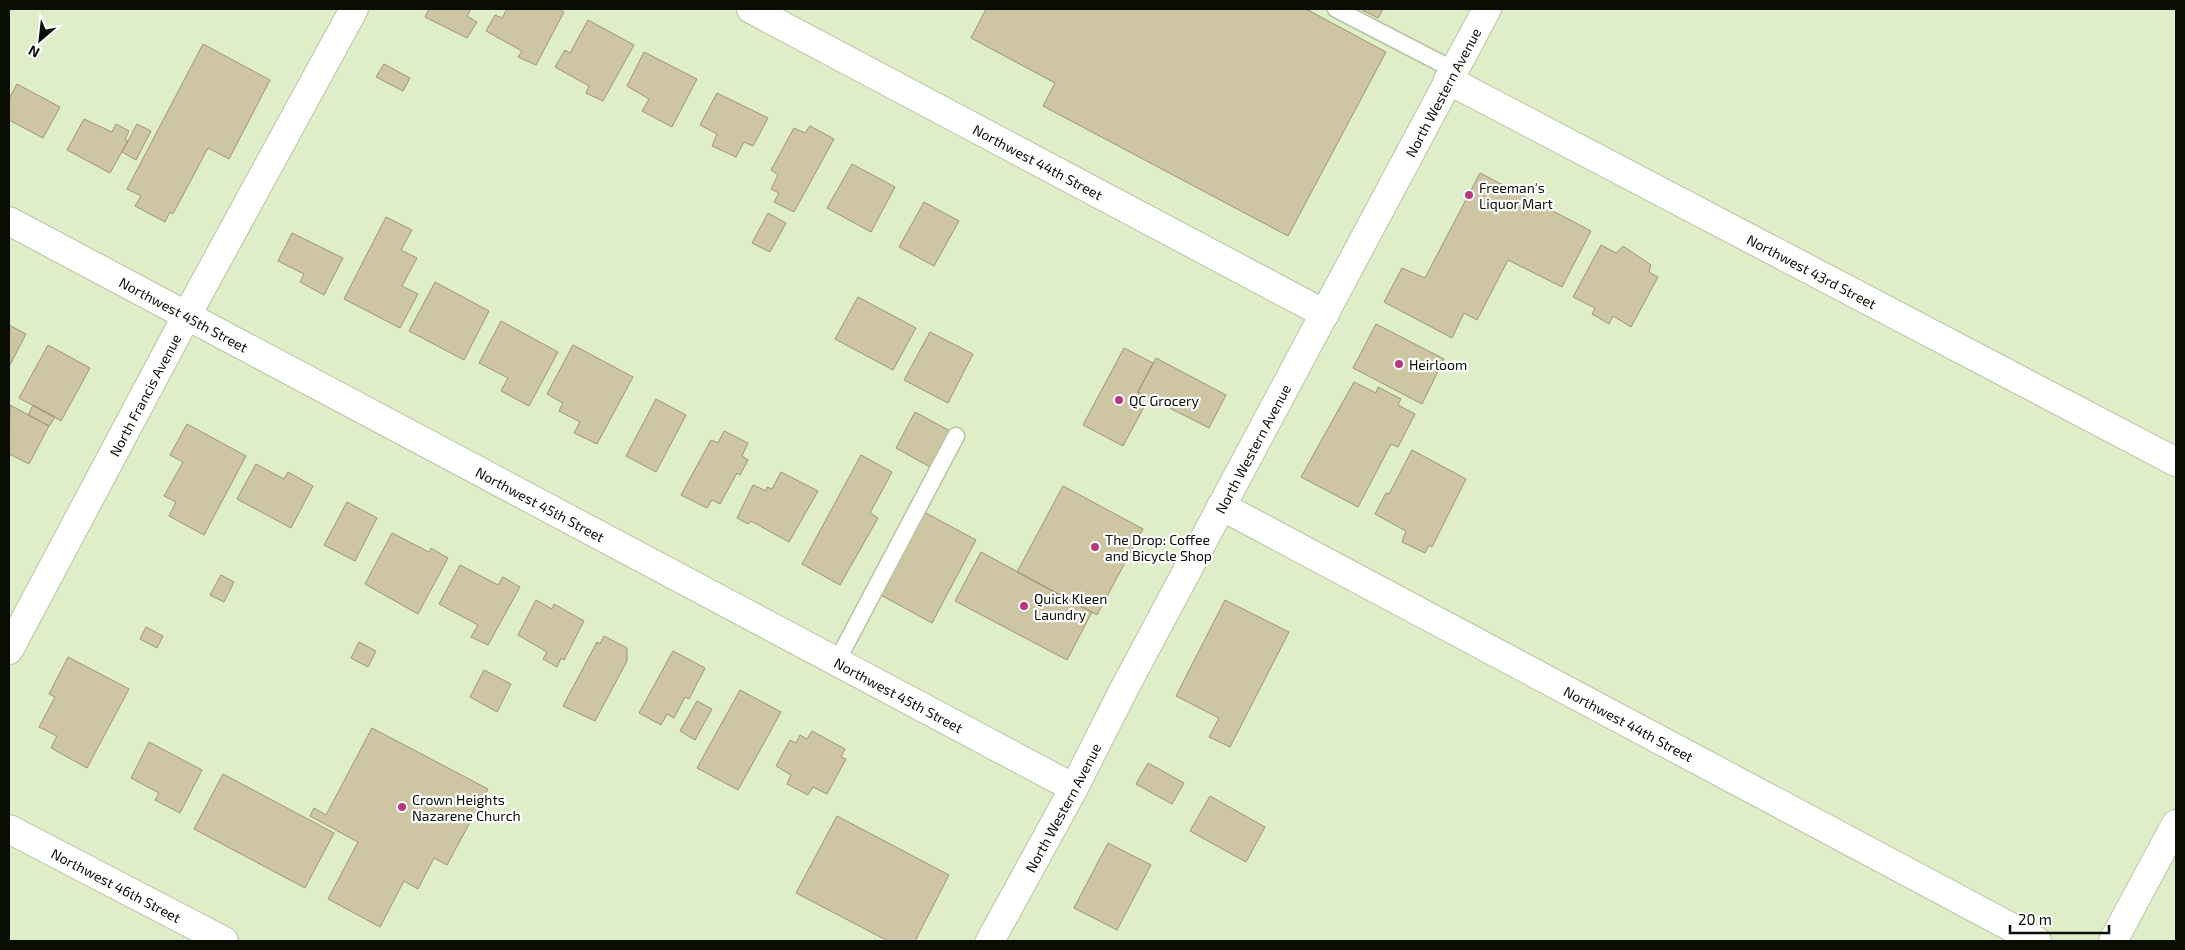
<svg xmlns="http://www.w3.org/2000/svg" width="2185" height="950" font-family="'Exo 2',sans-serif">
<style>
.building{fill:#cec6a2;stroke:#9d9673}
.lines{fill:none;stroke-linecap:round;stroke-linejoin:round}
.service-casing{stroke:#b7c4a1;stroke-width:19}
.minor-casing{stroke:#b7c4a1;stroke-width:30}
.tertiary-casing{stroke:#b7c4a1;stroke-width:30}
.service{stroke:#fff;stroke-width:16}
.minor{stroke:#fff;stroke-width:28}
.tertiary{stroke:#fff;stroke-width:28}
.poi-dot{fill:#bb377b;stroke:#fff;stroke-width:2}
.labels{text-anchor:middle;dominant-baseline:central;stroke-width:4.5;stroke-linejoin:round;paint-order:stroke}
.street-label{font-size:14px;fill:#090d03;stroke:#fff}
.poi-label{font-size:14px;fill:#090d03;stroke:#fff;text-anchor:start}
</style>
<rect width="100%" height="100%" fill="#e0edc9"/>
<!-- building -->
<path class="building" d="M429 9H471L467 16 477 22 467 38 425 17Z
M507 9H558L564 12 536 65 518 57 522 51 486 31 495 15 502 18Z
M986 9H1306L1386 52 1288 236 1043 106 1055 83 971 38Z
M1360 9H1383L1378 18Z
M588 20 634 45 603 101 586 93 589 86 555 67 565 50 570 53Z
M203 44 270 80 229 159 208 148 173 214 170 212 165 222 135 206 141 196 127 189Z
M644 52 697 79 672 127 642 111 649 99 627 86Z
M384 64 410 78 403 91 376 77Z
M17 84 60 107 43 138 9 120V99Z
M717 93 768 118 753 146 744 142 736 157 712 146 717 134 700 125Z
M84 119 112 132 116 124 129 131 125 140 128 141 110 173 67 150Z
M137 124 151 131 136 160 122 152Z
M810 126 834 139 794 212 774 202 779 193 771 189 778 175 771 170 794 128 805 133Z
M852 164 895 187 871 232 827 208Z
M1480 173 1591 231 1562 287 1508 260 1477 320 1464 313 1452 338 1384 302 1402 268 1425 278Z
M924 202 959 221 934 266 899 247Z
M768 213 786 223 770 252 752 243Z
M386 217 412 230 401 250 417 258 402 286 418 294 400 328 344 299Z
M292 233 343 258 324 295 300 282 304 274 278 261Z
M1601 245 1616 253 1623 246 1651 265 1649 272 1658 277 1631 327 1613 316 1609 324 1592 314 1595 308 1573 297Z
M435 282 489 311 464 360 409 331Z
M858 297 916 328 893 370 835 339Z
M501 321 558 352 529 406 501 391 508 378 479 363Z
M1376 324 1444 359 1422 404 1353 368Z
M9 325 26 334 10 365H9Z
M930 332 973 354 948 403 904 380Z
M48 345 90 368 61 421 19 398Z
M573 345 633 377 597 444 574 433 580 422 559 411 563 403 547 394Z
M1124 348 1153 363 1138 392 1144 407 1123 446 1083 425Z
M1156 358 1226 395 1209 428 1138 392Z
M1354 382 1376 393 1378 387 1401 399 1398 405 1415 414 1398 447 1391 444 1358 507 1301 477Z
M656 399 686 415 656 472 626 456Z
M10 405 49 426 29 464 9 454Z
M33 405 55 417 49 426 28 415Z
M915 412 950 431 930 467 896 448Z
M187 424 246 456 204 535 169 516 176 502 164 496 183 462 170 455Z
M724 431 748 443 742 456 748 460 740 475 737 473 720 504 712 500 707 508 681 495 711 440 718 443Z
M1412 450 1466 479 1432 547 1429 545 1425 553 1402 542 1406 531 1375 514 1386 493 1389 494Z
M861 455 892 472 870 513 878 518 840 585 802 564Z
M256 464 284 479 288 472 313 486 291 528 237 499Z
M781 472 818 491 789 542 751 521 748 524 737 518 753 485 766 491 767 487 772 489Z
M1063 486 1143 529 1097 615 1017 572Z
M347 502 377 518 355 561 324 545Z
M924 512 976 540 932 623 879 594Z
M392 533 429 552 431 548 448 558 418 614 365 584Z
M981 552 1092 612 1067 660 955 601Z
M460 565 498 585 503 577 520 587 488 645 471 637 478 625 439 604Z
M221 575 234 582 224 602 210 595Z
M536 600 552 609 554 604 584 621 564 660 561 658 557 667 543 659 547 652 518 635Z
M1225 600 1289 632 1230 747 1209 737 1219 718 1176 696Z
M146 627 163 636 157 648 140 639Z
M604 636 627 648V661L595 721 563 706 597 642 600 644Z
M359 642 376 651 368 667 351 658Z
M673 651 705 668 689 699 685 697 674 718 667 714 661 725 639 713Z
M68 657 129 689 87 768 51 748 57 736 39 727 55 697 49 694Z
M484 670 511 684 497 712 470 697Z
M740 690 781 712 738 790 697 768Z
M697 701 712 709 695 740 680 731Z
M372 728 488 789 447 865 434 858 418 889 404 881 380 927 328 899 358 842 310 816 314 808 326 815Z
M812 731 845 749 841 757 846 759 827 794 813 787 808 795 787 784 791 775 776 766 790 740 796 743 800 735 807 739Z
M149 742 202 770 180 813 155 800 159 793 131 778Z
M1148 763 1184 783 1172 804 1136 784Z
M223 774 334 833 305 888 194 829Z
M1210 796 1265 827 1246 862 1190 831Z
M837 816 949 875 915 941H888L796 893Z
M1108 843 1151 865 1117 930 1074 908Z"/>
<g class="lines">
<!-- service casing -->
<g class="service-casing">
<path id="service" d="M1336 9 1454 70
M837 661 956 436"/>
</g>
<!-- minor casing -->
<g class="minor-casing">
<g id="minor">
<path id="s1" d="M751 9 1325 314"/>
<path id="s2" d="M1448 80 2176 462"/>
<path id="s3" d="M9 221 1074 788"/>
<path id="s4" d="M1221 506 2037 941"/>
<path id="s5" d="M9 650 187 315 354 9"/>
<path id="s6" d="M9 829 224 941"/>
<path d="M2113 941 2176 824"/>
</g>
</g>
<!-- tertiary casing -->
<g class="tertiary-casing">
<g id="tertiary">
<path id="s7" d="M990 941 1074 788 1124 689 1487 9"/>
</g>
</g>
<!-- service -->
<use href="#service" class="service"/>
<!-- minor -->
<use href="#minor" class="minor"/>
<!-- tertiary -->
<use href="#tertiary" class="tertiary"/>
</g>
<!-- markers -->
<g class="poi-dot">
<circle cx="1469" cy="195" r="5"/>
<circle cx="1399" cy="364" r="5"/>
<circle cx="1119" cy="400" r="5"/>
<circle cx="1095" cy="547" r="5"/>
<circle cx="1024" cy="606" r="5"/>
<circle cx="402" cy="807" r="5"/>
</g>
<g class="labels">
<!-- street labels -->
<g class="street-label">
<text stroke="none"><textPath href="#s7" startOffset="962">North Western Avenue</textPath></text>
<text stroke="none"><textPath href="#s1" startOffset="325">Northwest 44th Street</textPath></text>
<text stroke="none"><textPath href="#s2" startOffset="411">Northwest 43rd Street</textPath></text>
<text stroke="none"><textPath href="#s3" startOffset="198">Northwest 45th Street</textPath></text>
<text stroke="none"><textPath href="#s5" startOffset="289">North Francis Avenue</textPath></text>
<text stroke="none"><textPath href="#s7" startOffset="558">North Western Avenue</textPath></text>
<text stroke="none"><textPath href="#s3" startOffset="602">Northwest 45th Street</textPath></text>
<text stroke="none"><textPath href="#s3" startOffset="1008">Northwest 45th Street</textPath></text>
<text stroke="none"><textPath href="#s4" startOffset="462">Northwest 44th Street</textPath></text>
<text stroke="none"><textPath href="#s7" startOffset="152">North Western Avenue</textPath></text>
<text stroke="none"><textPath href="#s6" startOffset="121">Northwest 46th Street</textPath></text>
</g>
<!-- poi labels -->
<g class="poi-label">
<text x="1479" y="187">Freeman's<tspan x="1479" dy="16">Liquor Mart</tspan></text>
<text x="1409" y="364">Heirloom</text>
<text x="1129" y="400">QC Grocery</text>
<text x="1105" y="539">The Drop: Coffee<tspan x="1105" dy="16">and Bicycle Shop</tspan></text>
<text x="1034" y="598">Quick Kleen<tspan x="1034" dy="16">Laundry</tspan></text>
<text x="412" y="799">Crown Heights<tspan x="412" dy="16">Nazarene Church</tspan></text>
</g>
</g>
<!-- border -->
<rect width="2185" height="950" fill="none" stroke="#090d03" stroke-width="20"/>
<!-- north arrow -->
<g transform="translate(40 40) rotate(208)" stroke="#ffffff" stroke-width="4" paint-order="stroke">
<path d="M0-4L9 19L0 12L-9 19Z" fill="#090d03"/>
<text y="-8" font-size="14" font-weight="bold" text-anchor="middle" fill="#090d03">N</text>
</g>
<!-- scale -->
<path d="M2010 925v8h99v-8" fill="none" stroke="#090d03" stroke-width="2.5"/>
<text x="2018" y="925" font-size="15" fill="#090d03" stroke="#ffffff" stroke-width="4" paint-order="stroke">20 m</text>
</svg>
